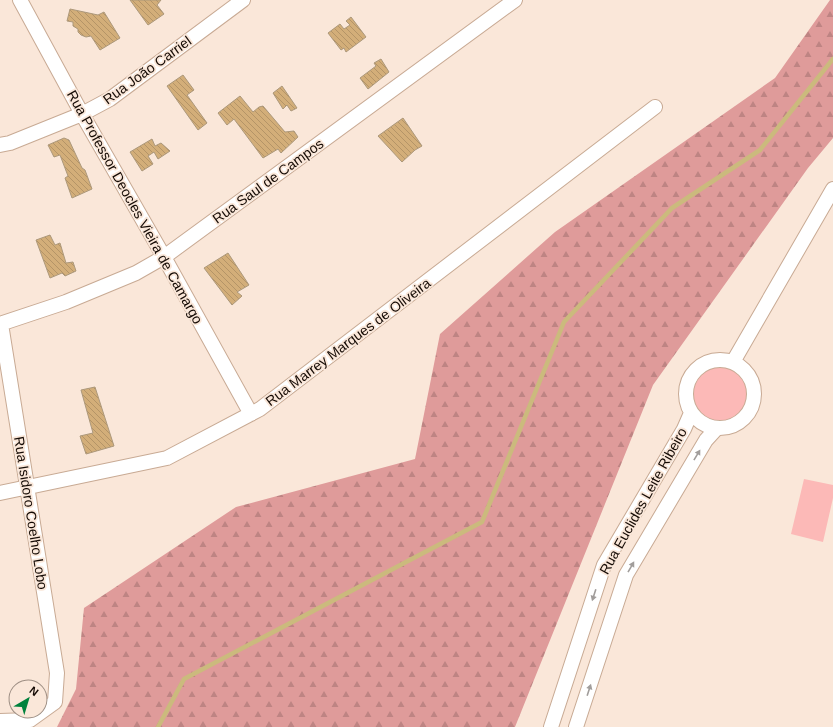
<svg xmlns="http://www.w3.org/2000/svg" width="833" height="727" font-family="Arial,sans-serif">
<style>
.grass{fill:#fcb9b7}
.forest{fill:url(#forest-firs)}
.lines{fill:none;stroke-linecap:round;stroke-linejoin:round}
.stream{stroke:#cbba7d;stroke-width:4.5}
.building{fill:url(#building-back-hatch);stroke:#ac987b}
.minor-casing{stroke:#c8aa94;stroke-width:16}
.minor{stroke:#fff;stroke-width:14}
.oneway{fill:#a19d9b}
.labels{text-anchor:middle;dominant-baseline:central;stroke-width:3.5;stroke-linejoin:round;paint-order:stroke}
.street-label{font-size:14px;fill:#140a04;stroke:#fae7d9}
</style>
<defs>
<pattern id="forest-firs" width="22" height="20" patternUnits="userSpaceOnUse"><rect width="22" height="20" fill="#df9b9a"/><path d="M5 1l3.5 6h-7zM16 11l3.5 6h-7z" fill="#be8483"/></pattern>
<pattern id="building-back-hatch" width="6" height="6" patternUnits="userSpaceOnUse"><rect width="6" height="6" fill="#d3ae79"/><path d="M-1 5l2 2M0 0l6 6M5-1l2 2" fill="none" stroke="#b49467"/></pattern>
</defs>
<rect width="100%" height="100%" fill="#fae7d9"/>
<!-- grass -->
<path class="grass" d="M691 394a29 29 0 1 1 58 0a29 29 0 1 1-58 0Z
M804 479 833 485V498L823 542 791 534Z"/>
<!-- forest -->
<path class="forest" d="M830 0H833V138L808 168 653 385 515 727H57L76 689 84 608 236 507 415 459 440 334 555 232 775 78Z"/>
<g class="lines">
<!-- stream -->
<path class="stream" d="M158 727 184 679 482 522 564 322 672 208 760 150 833 59"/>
</g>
<!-- building -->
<path class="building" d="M130 0H161L157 5 164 14 148 25Z
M70 9 98 15 104 12 120 38 100 50 91 36 86 37 81 35 78 32V29L73 26V22L67 21Z
M351 17 366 37 346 52 344 48 341 50 328 33 340 24 344 29 350 25 346 21Z
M381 59 389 72 368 89 360 78 376 66 374 63Z
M183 75 194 90 187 95 207 123 198 130 167 86Z
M282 86 297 108 291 111 287 105 283 109 273 93Z
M240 96 253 112 259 107 263 106 285 132 294 131 298 137 281 153 278 149 263 158 234 119 227 125 218 113Z
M403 118 422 146 415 150 402 162 378 136Z
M64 138 69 140 82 168 85 170 92 189 72 198 65 178 68 176 60 155 54 157 48 145Z
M152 139 155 146 161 143 170 151 158 159 154 152 148 156 153 164 142 171 130 152Z
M50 235 55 245 60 243 66 263 73 262 76 271 65 276 62 273 50 278 36 240Z
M228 253 249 285 237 292 242 296 232 305 204 268Z
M95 387 114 446 86 454 80 436 93 433 81 390Z"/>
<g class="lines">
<!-- minor casing -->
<g class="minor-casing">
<path id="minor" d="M20 0 82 114 164 257 251 414
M0 145 10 143 82 114 110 99 243 0
M0 324 66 302 136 273 164 257 515 0
M686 394a34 34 0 1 1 68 0a34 34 0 1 1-68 0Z
M733 362 833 189
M0 493 167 458 260 409 655 107
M0 721 30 720 55 702 57 673 1 324
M551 727 604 565 684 429 691 413
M576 727 626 575 706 440 717 428"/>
</g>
<!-- minor -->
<use href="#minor" class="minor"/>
</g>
<!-- one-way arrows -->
<defs><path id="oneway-solid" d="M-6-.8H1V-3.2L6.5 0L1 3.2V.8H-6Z"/></defs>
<g class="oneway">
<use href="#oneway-solid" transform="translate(697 455) rotate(-59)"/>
<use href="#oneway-solid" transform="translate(631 567) rotate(-60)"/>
<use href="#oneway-solid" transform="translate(594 595) rotate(108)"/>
<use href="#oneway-solid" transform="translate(589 690) rotate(-72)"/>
</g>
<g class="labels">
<!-- street labels -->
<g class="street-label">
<text transform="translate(147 70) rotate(-36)">Rua João Carriel</text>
<text transform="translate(268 181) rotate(-36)">Rua Saul de Campos</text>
<text transform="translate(135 207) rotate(61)">Rua Professor Deocles Vieira de Camargo</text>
<text transform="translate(348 342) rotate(-37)">Rua Marrey Marques de Oliveira</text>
<text transform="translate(643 501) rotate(-61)">Rua Euclides Leite Ribeiro</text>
<text transform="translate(31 513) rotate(81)">Rua Isidoro Coelho Lobo</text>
</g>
</g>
<!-- north arrow -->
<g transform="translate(28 699) rotate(38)"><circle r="19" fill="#fae7d9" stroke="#9e8f84"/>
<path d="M0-3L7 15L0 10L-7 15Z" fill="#00823d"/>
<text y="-6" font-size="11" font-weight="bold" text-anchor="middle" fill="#140a04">N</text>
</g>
</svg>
